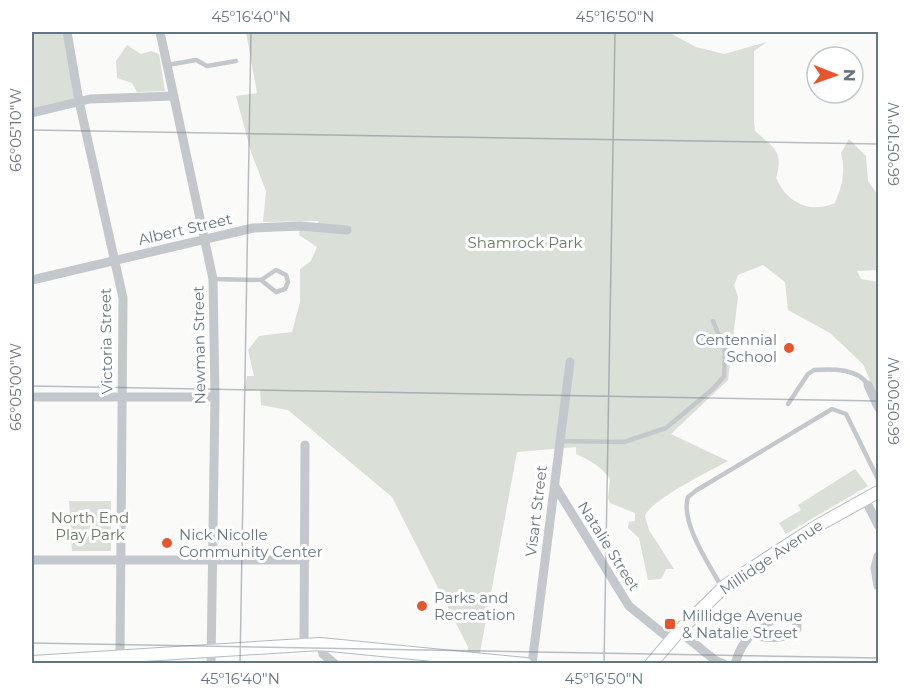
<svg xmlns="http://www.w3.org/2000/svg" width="910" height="695" font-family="Montserrat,sans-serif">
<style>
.green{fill:#dadfd7}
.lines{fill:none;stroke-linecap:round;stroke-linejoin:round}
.secondary-casing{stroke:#b3babf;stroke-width:14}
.lane{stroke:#c3c8cc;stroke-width:4.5}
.street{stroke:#c3c8cc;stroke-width:9}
.secondary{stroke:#fff;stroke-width:12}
.ticks{fill:none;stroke:#657683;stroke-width:1.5;stroke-opacity:0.45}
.poi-dot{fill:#e4572e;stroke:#fff;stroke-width:2}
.labels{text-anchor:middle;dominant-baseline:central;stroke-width:6;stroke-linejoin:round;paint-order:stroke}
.street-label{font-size:15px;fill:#657683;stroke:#fff}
.park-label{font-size:15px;fill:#687a64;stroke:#fff}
.poi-label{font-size:15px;fill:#657683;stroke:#fff;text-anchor:start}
.neatline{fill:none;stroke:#657683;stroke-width:2}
.ticks-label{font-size:15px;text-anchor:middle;fill:#657683}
</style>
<rect width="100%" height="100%" fill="#fafaf8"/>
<!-- green -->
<path class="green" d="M32 32H67L79 101 32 113Z
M246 32H644L648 34 668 32 696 47 724 54 767 42 754 51V121L755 131C774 148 784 151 776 178 787 203 810 214 835 203 842 186 846 171 841 153L849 139 866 156 868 181 877 194 878 270 857 271 861 279 878 282V399L863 364 830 333 788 310 785 282 763 265 738 275 734 285 738 297 728 380 671 434 728 461C710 471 650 500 645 516L649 530 674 569H666L661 579 648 580 639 538 628 528 629 522 635 521V513L610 503 608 498 610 479C601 466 589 460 576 454V447L517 452 479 658 467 657 468 647 392 497 288 410 261 405 260 390 244 391 247 376H254L248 350 259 336 292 332 300 302V269L311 261 317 247 299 235 300 229 318 230V221L263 222 266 191 251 152 236 96 257 93Z
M127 45 141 54 151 51 159 54 165 91 137 92 132 83 117 78 116 61Z
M855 469 868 486 786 534 779 523 801 510 798 505Z
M69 501H111V551H72Z"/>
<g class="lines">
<!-- secondary casing -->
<g class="secondary-casing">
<path id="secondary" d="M32 662 320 644 526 664
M651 664 679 631 726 585 817 526 878 492"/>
</g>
<!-- lane -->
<path class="lane" d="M167 65 196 60 207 66 236 61
M213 279 261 280 276 292 285 289 288 282 286 275 276 270 261 280
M788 404 808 374 814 370C832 369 858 368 868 385
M560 441 624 442 666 428 714 388 724 376 725 351 713 321
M721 586C709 564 680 522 688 497L697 490 832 409 846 414 878 479"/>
<!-- street -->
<path class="street" d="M67 32 79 101 123 298 120 656
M160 32 213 279 215 397 211 664
M32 113 90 99 174 96
M32 280 253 228 300 226 347 230
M868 385 878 407
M32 397H215
M555 486 629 606 671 640
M865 499 878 525
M878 556 875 568 878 586
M32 560H305
M679 631 716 661 724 664
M304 644 305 445
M320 644 323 654 335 664
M532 664 570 362
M735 664C741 639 764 617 790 616L797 623V629C785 640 766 639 751 634"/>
<!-- secondary -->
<use href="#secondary" class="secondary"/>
</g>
<!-- ticks -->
<path class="ticks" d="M32 130 878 144M32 386 878 401M32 643 878 658M240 664 251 32M604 664 615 32"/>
<!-- markers -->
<g class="poi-dot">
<circle cx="789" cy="348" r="6"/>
<circle cx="167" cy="543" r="6"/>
<circle cx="422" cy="606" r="6"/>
<rect x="664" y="618" width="12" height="12" rx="3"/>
</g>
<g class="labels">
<!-- street labels -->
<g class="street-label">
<text transform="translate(185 229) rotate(-13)">Albert Street</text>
<text transform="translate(106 341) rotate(-91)">Victoria Street</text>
<text transform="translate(199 345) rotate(-91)">Newman Street</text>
<text transform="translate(536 511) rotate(-83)">Visart Street</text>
<text transform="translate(609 546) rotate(58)">Natalie Street</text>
<text transform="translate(771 557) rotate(-34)">Millidge Avenue</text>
</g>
<!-- park labels -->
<g class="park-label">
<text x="525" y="242">Shamrock Park</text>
<text x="90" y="517">North End<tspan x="90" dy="17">Play Park</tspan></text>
</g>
<!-- poi labels -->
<g class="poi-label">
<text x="777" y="339" text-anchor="end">Centennial<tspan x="777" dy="17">School</tspan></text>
<text x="179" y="534">Nick Nicolle<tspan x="179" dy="17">Community Center</tspan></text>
<text x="434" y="597">Parks and<tspan x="434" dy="17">Recreation</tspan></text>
<text x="682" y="615">Millidge Avenue<tspan x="682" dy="17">&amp; Natalie Street</tspan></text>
</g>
</g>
<!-- border -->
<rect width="910" height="695" fill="none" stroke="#ffffff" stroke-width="66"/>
<!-- north arrow -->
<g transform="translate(835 75) rotate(91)"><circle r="28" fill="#ffffff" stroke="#c1c8cd" stroke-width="1.5"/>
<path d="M0-4.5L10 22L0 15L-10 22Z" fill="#e4572e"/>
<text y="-9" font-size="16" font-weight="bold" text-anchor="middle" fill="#657683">N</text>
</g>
<rect x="33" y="33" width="844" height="629" class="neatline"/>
<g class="ticks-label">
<text x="251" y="22">45°16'40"N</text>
<text x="615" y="22">45°16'50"N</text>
<text transform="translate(16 130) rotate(-90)" y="5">66°05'10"W</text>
<text transform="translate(894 144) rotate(-90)" y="5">66°05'10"W</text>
<text transform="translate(16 387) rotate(-90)" y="5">66°05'00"W</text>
<text transform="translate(894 401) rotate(-90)" y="5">66°05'00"W</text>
<text x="240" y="684">45°16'40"N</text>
<text x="604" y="684">45°16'50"N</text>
</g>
</svg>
